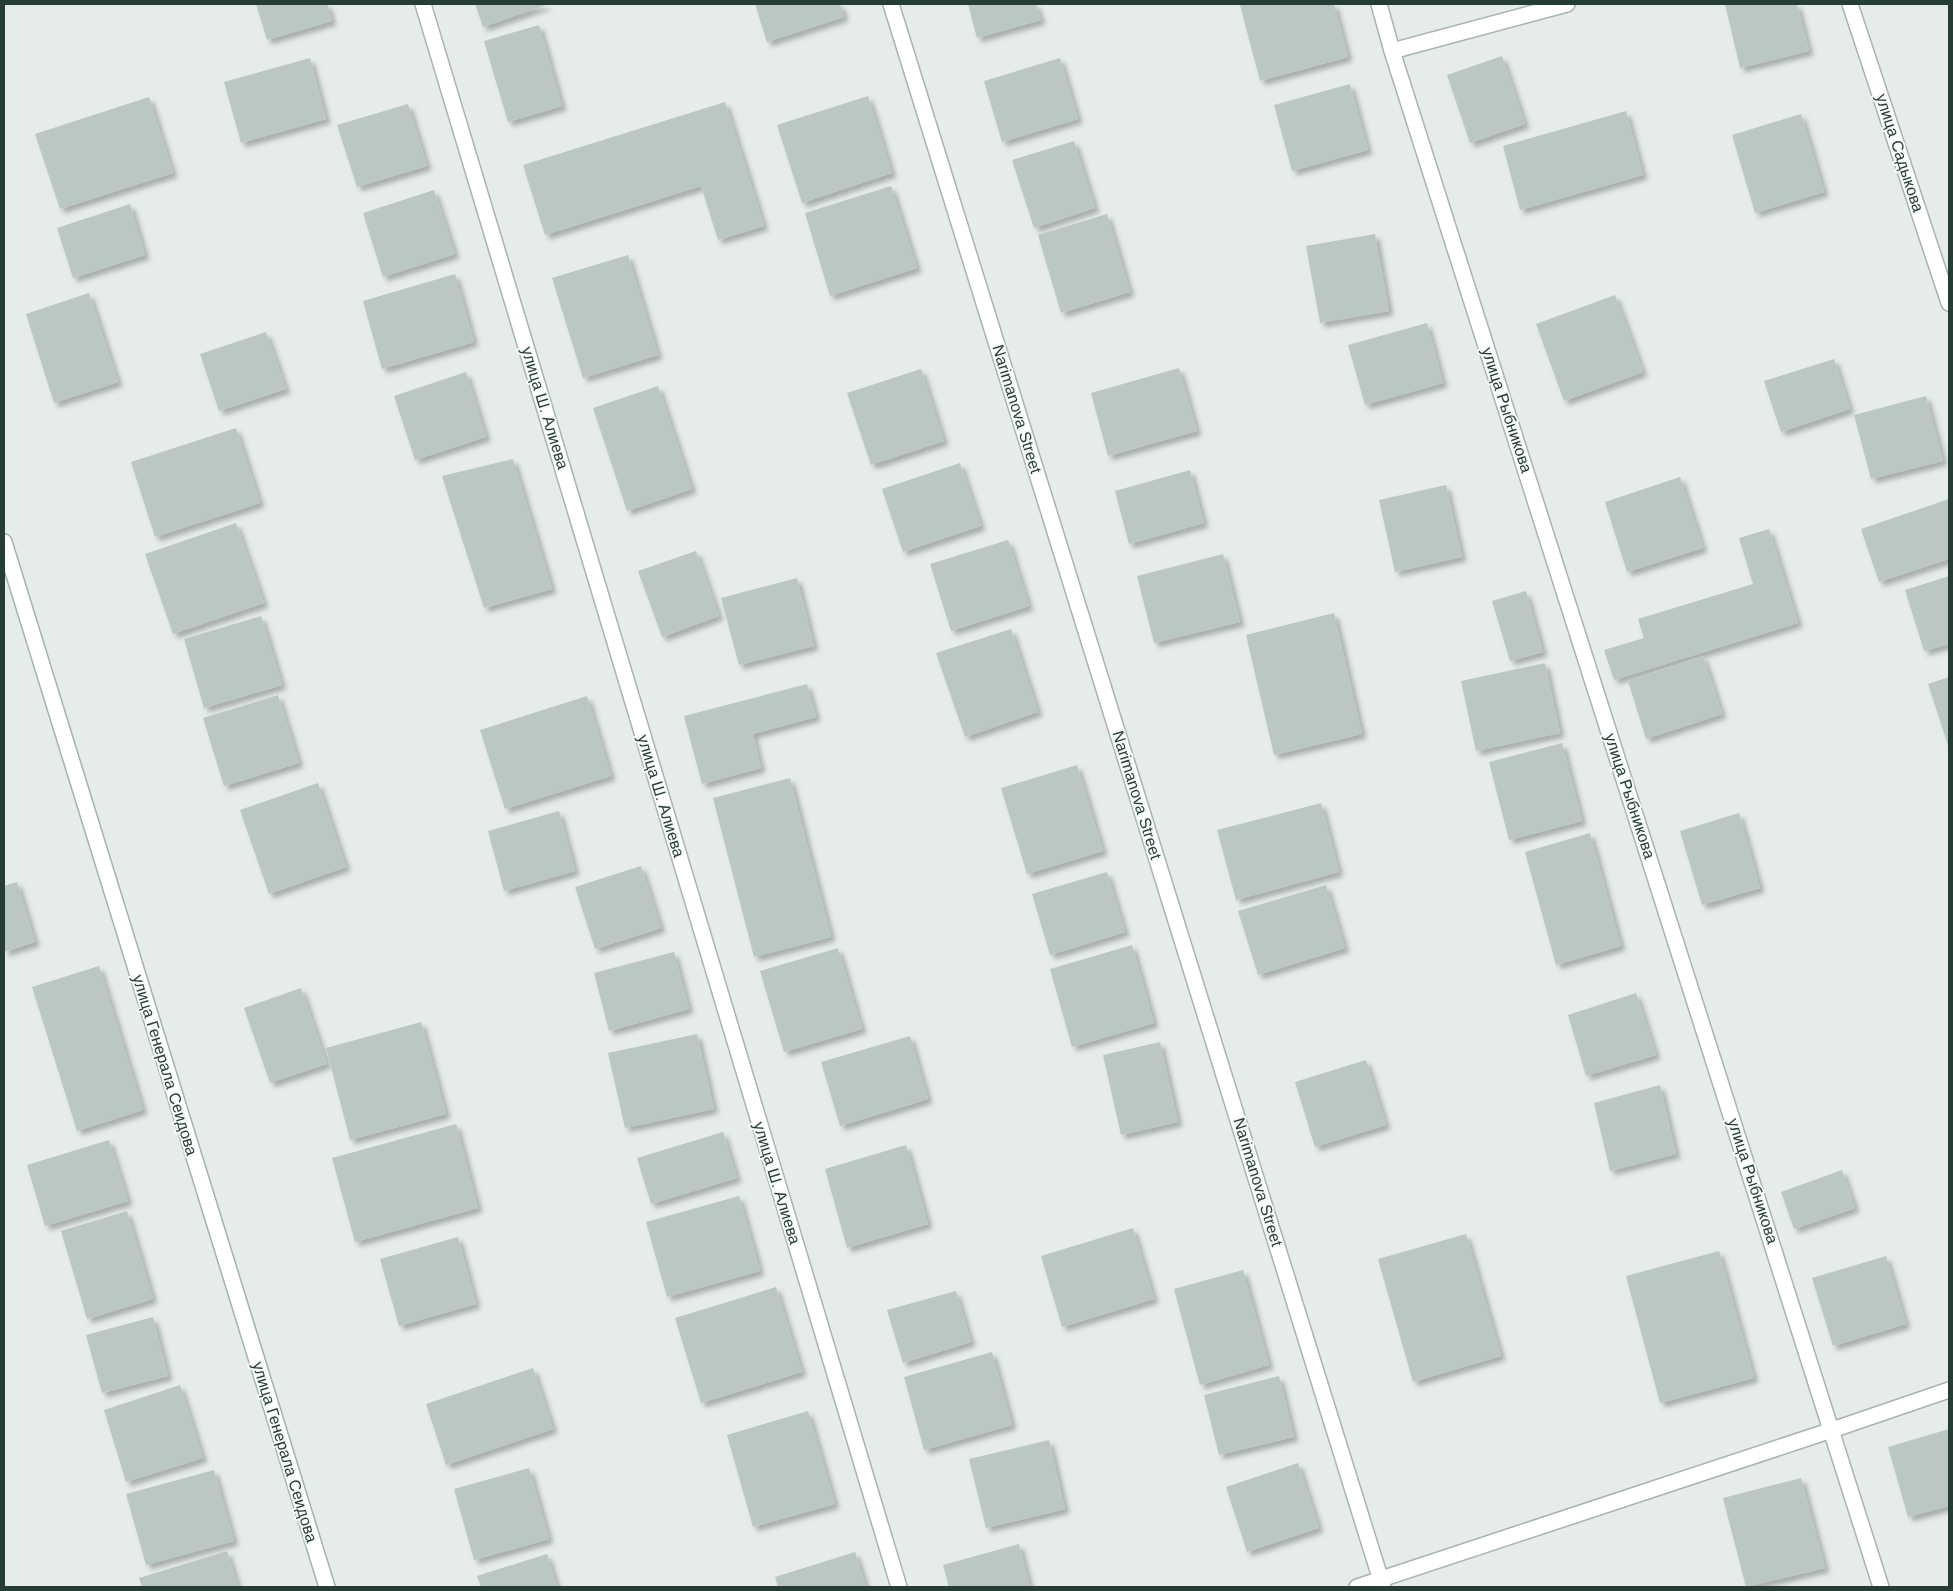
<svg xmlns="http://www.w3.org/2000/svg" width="1953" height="1591" font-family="Helvetica,sans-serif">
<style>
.building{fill:#bac7c2;filter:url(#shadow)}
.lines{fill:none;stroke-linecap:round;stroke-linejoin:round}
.street-casing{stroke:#a8b4b0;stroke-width:18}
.secondary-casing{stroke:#a1b4ae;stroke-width:18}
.street{stroke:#fff;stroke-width:15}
.secondary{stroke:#fff;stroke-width:15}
.labels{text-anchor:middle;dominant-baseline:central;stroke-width:4;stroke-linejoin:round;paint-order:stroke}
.street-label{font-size:16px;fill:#263c37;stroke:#f5f9f7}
</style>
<defs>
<filter id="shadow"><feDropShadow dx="4.5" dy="4.5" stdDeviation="2.5" flood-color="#0004"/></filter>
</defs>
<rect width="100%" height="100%" fill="#e5ece9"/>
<!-- building -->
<path class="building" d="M256 4H327L332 21 267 40Z
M475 4H549L483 27Z
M755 4H840L844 17 767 42Z
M968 4H1036L1041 20 977 38Z
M1245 4H1334L1348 57 1260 81 1240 5Z
M1725 4H1797L1809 51 1740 68Z
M539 25 562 106 508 122 484 41Z
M1502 56 1525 124 1470 143 1447 75Z
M310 58 326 119 241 143 224 82Z
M1060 58 1078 119 1002 142 984 81Z
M1350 84 1368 150 1292 171 1274 105Z
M868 96 892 173 802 203 777 125Z
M149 97 173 173 60 209 35 134Z
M725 102 764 226 718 240 701 186 545 235 523 165Z
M408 104 427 166 357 187 337 125Z
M1626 111 1643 175 1520 210 1503 146Z
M1801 114 1824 192 1755 213 1732 135Z
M1074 141 1095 208 1034 228 1012 160Z
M891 186 917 268 830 296 805 213Z
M434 190 455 254 383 277 363 213Z
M130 204 145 255 73 278 57 228Z
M1107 214 1130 292 1061 313 1038 235Z
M1375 234 1389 311 1320 323 1306 246Z
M628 255 658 355 583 378 552 278Z
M455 274 474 342 382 369 363 301Z
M89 293 118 382 54 403 26 314Z
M1615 295 1643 372 1564 401 1536 324Z
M1427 323 1443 383 1365 405 1348 345Z
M266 332 286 389 219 411 200 354Z
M1834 359 1850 409 1781 432 1764 381Z
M1179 368 1197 431 1108 456 1091 393Z
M921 369 944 441 871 465 847 393Z
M466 372 486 437 415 460 394 396Z
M658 386 692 489 627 511 593 408Z
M1926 396 1943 461 1871 479 1854 415Z
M236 428 260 503 155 537 131 462Z
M513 459 552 589 484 608 442 476Z
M960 463 981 526 903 552 882 489Z
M1190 470 1204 523 1129 544 1115 491Z
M1680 477 1703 548 1627 572 1605 502Z
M1446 485 1462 557 1395 572 1379 500Z
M1949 499V559L1879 582 1861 529Z
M236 523 264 603 173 634 145 554Z
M1769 529 1798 623 1614 680 1604 650 1644 638 1638 619 1753 584 1739 538Z
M1008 540 1029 606 951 631 930 564Z
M696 551 719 616 662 637 638 571Z
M1223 554 1240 622 1154 643 1137 576Z
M1949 576V644L1924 651 1905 590Z
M797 578 814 646 739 665 721 598Z
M1526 591 1543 652 1510 661 1492 601Z
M1334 613 1362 734 1274 755 1246 635Z
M261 616 282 685 204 708 184 639Z
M1011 629 1038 712 965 737 936 653Z
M1703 656 1722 714 1646 739 1628 681Z
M1545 663 1560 733 1476 751 1461 681Z
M1949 677V748L1928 684Z
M807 684 816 717 753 734 761 768 702 784 684 716Z
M278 695 299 763 224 786 203 718Z
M587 696 611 776 505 809 480 730Z
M1562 743 1582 821 1509 840 1489 762Z
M1077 765 1103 851 1027 874 1001 788Z
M790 778 831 937 754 957 713 798Z
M318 783 346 867 269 894 240 810Z
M1321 803 1339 872 1236 900 1217 830Z
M559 811 575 871 504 891 488 831Z
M1739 813 1760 888 1702 905 1680 831Z
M1590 833 1621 946 1556 965 1525 852Z
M641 866 661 928 595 949 575 887Z
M1107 872 1125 932 1050 955 1032 894Z
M17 882 35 942 4 952V886Z
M1326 885 1345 948 1258 975 1238 911Z
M1132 945 1154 1023 1072 1047 1050 969Z
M838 948 862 1029 784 1052 760 971Z
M674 952 689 1009 609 1031 594 973Z
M99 966 143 1110 77 1131 32 987Z
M301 988 327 1064 270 1083 244 1008Z
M1636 993 1656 1055 1586 1076 1568 1015Z
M421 1022 446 1114 350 1140 326 1048Z
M697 1034 714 1109 625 1128 608 1053Z
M910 1036 928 1099 840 1126 821 1062Z
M1160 1042 1178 1122 1121 1135 1103 1055Z
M1366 1060 1386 1125 1315 1147 1295 1082Z
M1660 1085 1676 1154 1610 1171 1594 1103Z
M456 1124 478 1208 355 1242 332 1158Z
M723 1132 737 1178 651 1204 637 1158Z
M109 1140 128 1201 45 1226 27 1165Z
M906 1145 928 1224 847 1248 825 1169Z
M1842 1170 1855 1208 1794 1229 1781 1192Z
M739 1196 760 1271 667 1297 646 1222Z
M127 1211 153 1299 87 1319 61 1231Z
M1133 1228 1154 1299 1062 1327 1041 1256Z
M1466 1234 1501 1356 1413 1382 1378 1259Z
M458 1237 476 1304 399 1326 380 1259Z
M1719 1251 1754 1378 1660 1403 1626 1276Z
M1886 1256 1906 1324 1833 1346 1812 1278Z
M1243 1270 1269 1365 1200 1385 1174 1289Z
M776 1287 802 1372 701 1403 675 1318Z
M956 1291 971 1342 903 1363 887 1310Z
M153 1317 168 1376 102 1393 86 1335Z
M992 1352 1012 1425 924 1450 904 1377Z
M533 1368 553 1429 446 1465 426 1404Z
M1279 1376 1294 1437 1219 1455 1204 1395Z
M180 1385 203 1458 126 1482 104 1410Z
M808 1411 835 1504 753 1527 727 1435Z
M1949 1429V1506L1908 1517 1888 1447Z
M1049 1440 1065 1509 986 1528 969 1459Z
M1298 1463 1319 1528 1247 1552 1226 1487Z
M529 1468 549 1539 474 1560 454 1489Z
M214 1470 234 1541 146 1565 126 1494Z
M1801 1478 1825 1568 1746 1587 1723 1498Z
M1019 1544 1030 1587H949L943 1565Z
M227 1551 238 1587H142L139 1578Z
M855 1552 866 1587H778L775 1577Z
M547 1554 557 1587H481L477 1576Z"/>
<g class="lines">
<!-- street casing -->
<g class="street-casing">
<path id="street" d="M423 4 899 1587
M891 4 1383 1587
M1379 4 1392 51 1881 1587
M1850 4 1949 303
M1392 51 1567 4
M1357 1587 1832 1430 1949 1390"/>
</g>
<!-- secondary casing -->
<g class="secondary-casing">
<path id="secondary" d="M4 542 327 1587"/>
</g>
<!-- street -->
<use href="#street" class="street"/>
<!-- secondary -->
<use href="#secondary" class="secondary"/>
</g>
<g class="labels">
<!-- street labels -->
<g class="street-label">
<text transform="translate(1900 153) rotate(72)">улица Садыкова</text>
<text transform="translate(545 408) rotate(73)">улица Ш. Алиева</text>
<text transform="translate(1017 409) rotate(73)">Narimanova Street</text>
<text transform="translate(1507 410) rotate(72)">улица Рыбникова</text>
<text transform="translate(1137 795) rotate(73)">Narimanova Street</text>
<text transform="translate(661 796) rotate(73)">улица Ш. Алиева</text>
<text transform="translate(1630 796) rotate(72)">улица Рыбникова</text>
<text transform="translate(165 1065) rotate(73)">улица Генерала Сеидова</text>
<text transform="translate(1753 1181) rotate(72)">улица Рыбникова</text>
<text transform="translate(1258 1182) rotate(73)">Narimanova Street</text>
<text transform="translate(777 1183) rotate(73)">улица Ш. Алиева</text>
<text transform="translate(285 1452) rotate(73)">улица Генерала Сеидова</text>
</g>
</g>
<!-- border -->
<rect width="1953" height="1591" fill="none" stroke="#263c37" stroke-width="10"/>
</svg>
